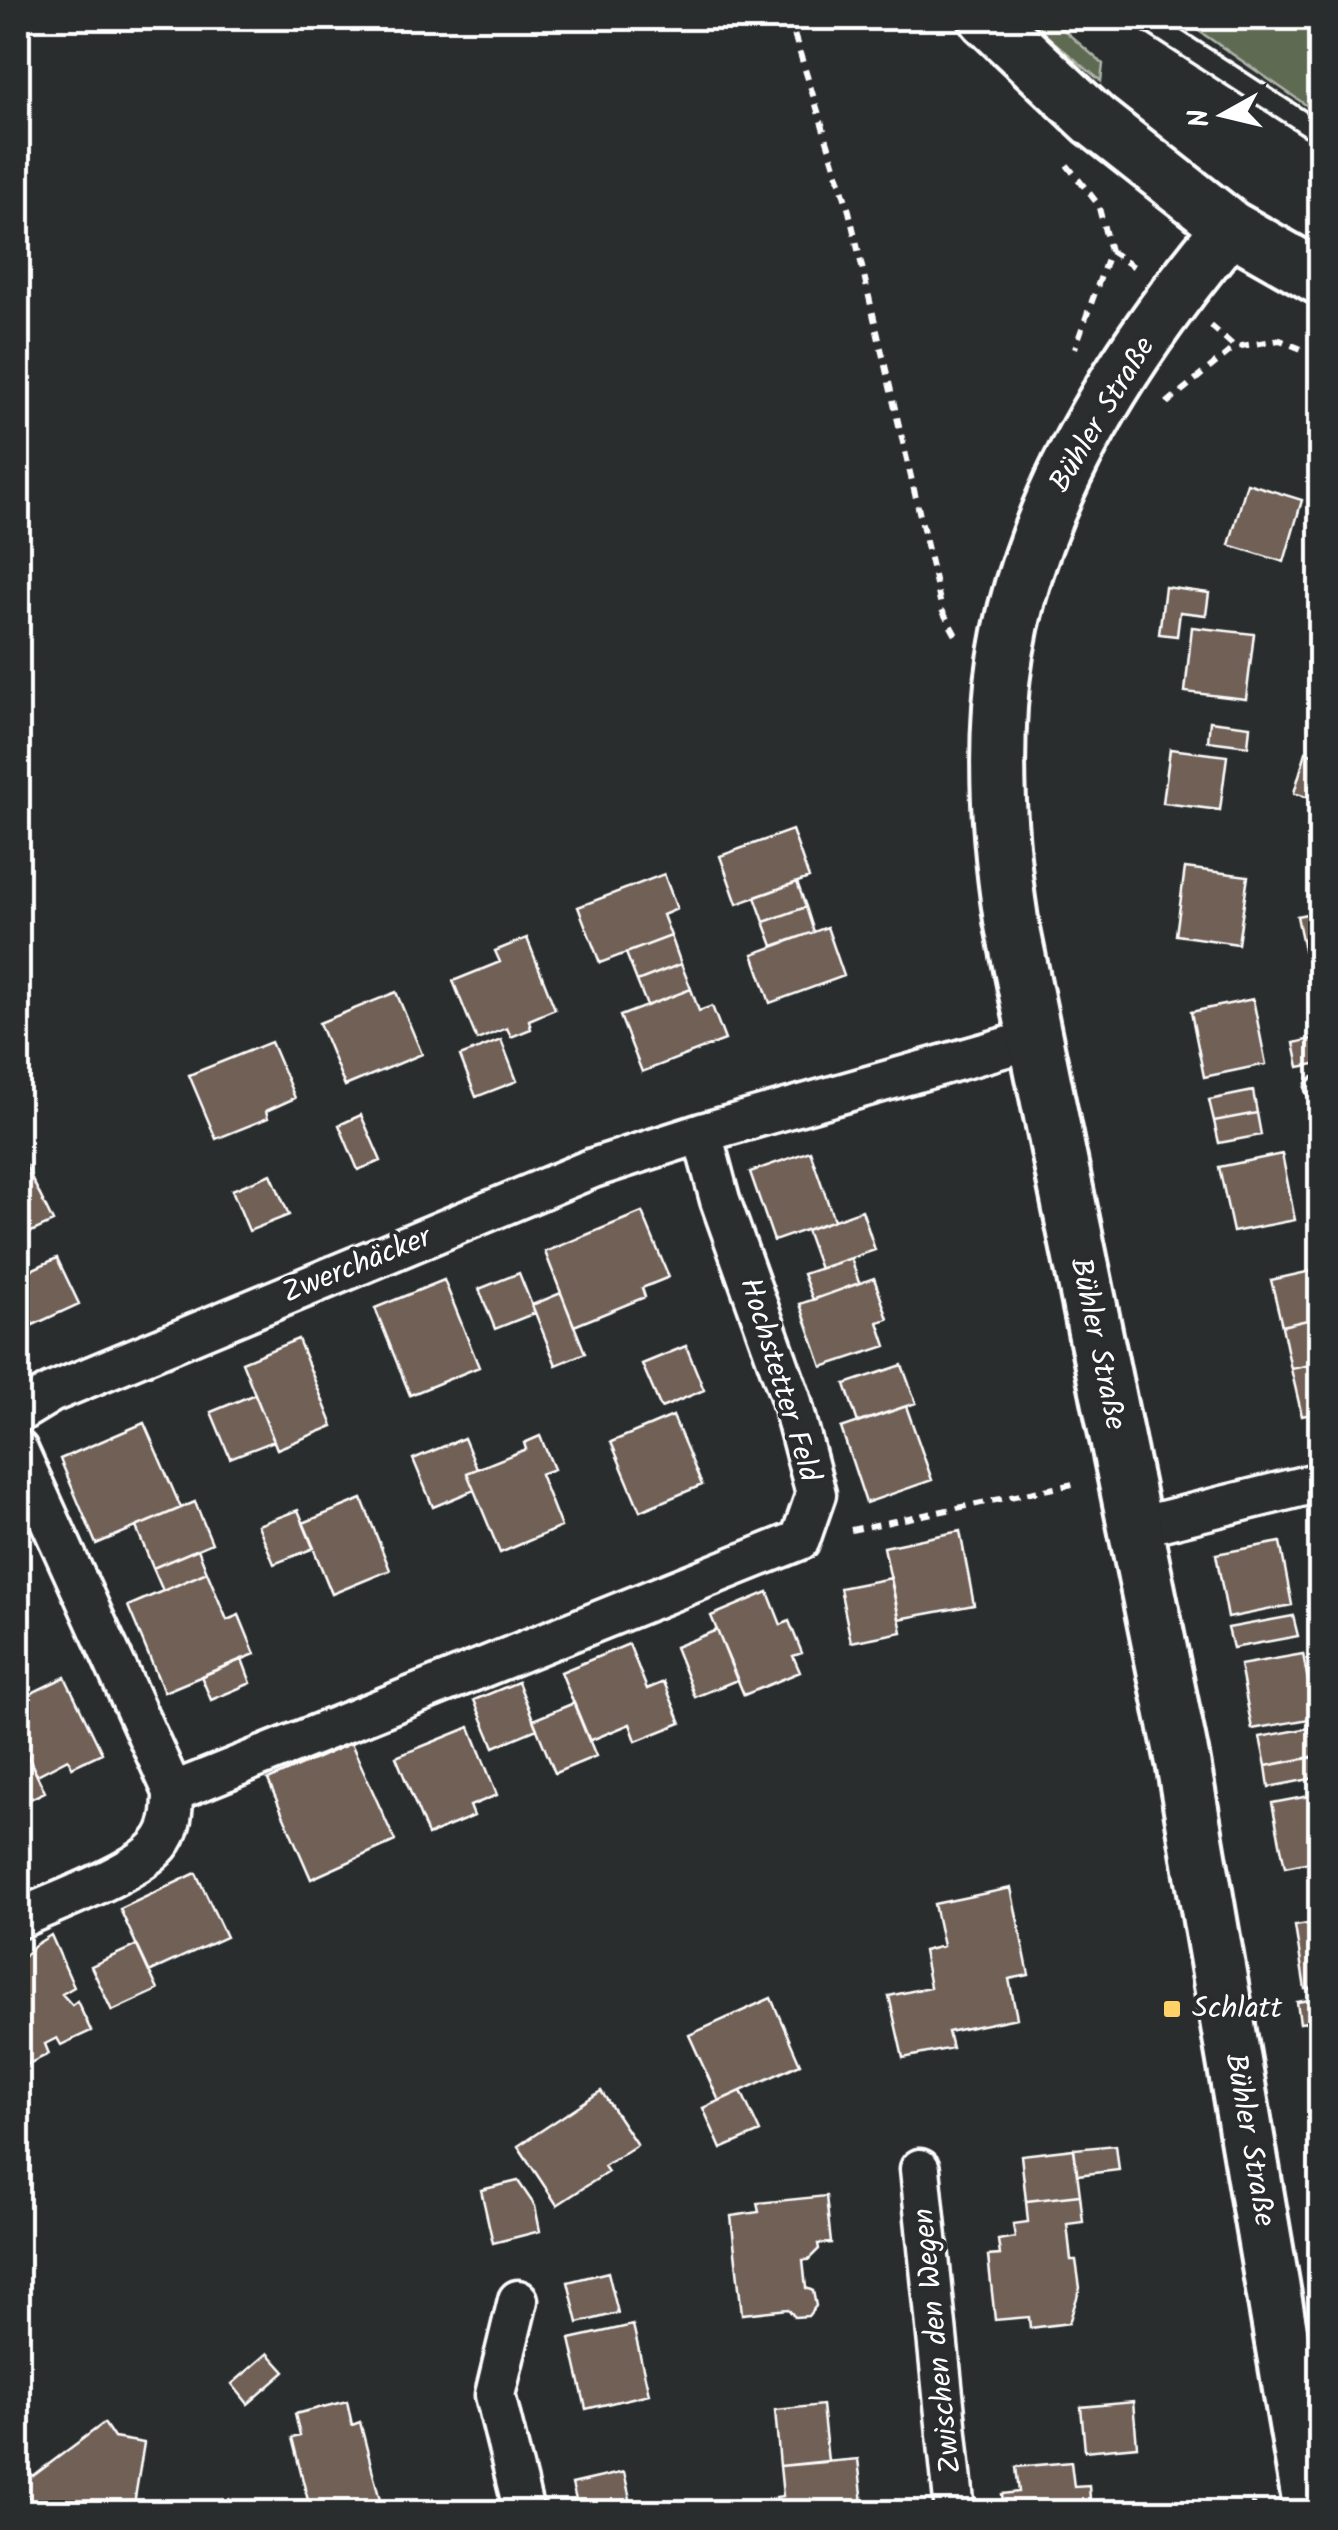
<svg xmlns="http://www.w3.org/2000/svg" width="1338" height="2530" font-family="Kalam,sans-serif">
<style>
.grass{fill:#5e6a52;stroke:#aeb4a8;stroke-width:2.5}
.building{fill:#706057;stroke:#fff;stroke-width:2.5}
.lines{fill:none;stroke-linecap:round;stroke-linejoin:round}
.lane-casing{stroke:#fff;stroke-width:25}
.street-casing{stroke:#fff;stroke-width:45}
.secondary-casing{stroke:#fff;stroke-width:60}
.path{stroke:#fff;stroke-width:6;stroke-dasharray:10 8;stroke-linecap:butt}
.lane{stroke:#2a2d2e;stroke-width:18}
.street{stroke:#2a2d2e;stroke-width:38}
.secondary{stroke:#2a2d2e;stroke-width:52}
.poi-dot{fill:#ffd166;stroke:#2a2d2e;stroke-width:4}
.labels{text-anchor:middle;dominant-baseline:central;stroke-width:8;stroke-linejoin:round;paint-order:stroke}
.street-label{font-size:30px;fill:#fff;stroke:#2a2d2e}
.poi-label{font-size:30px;fill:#fff;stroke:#2a2d2e;text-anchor:start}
</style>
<rect width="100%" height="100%" fill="#2a2d2e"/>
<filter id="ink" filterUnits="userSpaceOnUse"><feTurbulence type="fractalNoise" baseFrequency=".01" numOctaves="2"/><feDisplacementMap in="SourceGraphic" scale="20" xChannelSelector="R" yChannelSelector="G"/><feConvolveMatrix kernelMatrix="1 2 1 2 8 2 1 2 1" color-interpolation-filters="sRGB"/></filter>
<g filter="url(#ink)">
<!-- grass -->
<path class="grass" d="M1025 18H1050L1103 64 1101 81Z
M1180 18H1320V115L1319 114Z"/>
<!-- building -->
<path class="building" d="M1247 483 1302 500 1284 562 1229 545Z
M1165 587 1209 593 1206 615 1180 612 1177 636 1159 634Z
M1192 627 1254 634 1246 699 1185 692Z
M1210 721 1250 726 1248 746 1208 741Z
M1170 749 1227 756 1220 810 1163 803Z
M1306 752 1320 757V782L1315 800 1294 793Z
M792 830 809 878 737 904 720 856Z
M1185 868 1248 876 1238 944 1176 935Z
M664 874 677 909 663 915 671 936 600 963 578 907Z
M797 882 806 907 764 922 755 897Z
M806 907 814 932 773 946 764 922Z
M1320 911V981L1311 983 1297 916Z
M827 927 844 976 770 1003 753 954Z
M671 936 681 964 637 981 626 953Z
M527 938 555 1009 529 1020 531 1029 511 1037 507 1028 477 1040 453 981 500 962 495 951Z
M681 964 691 989 647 1006 637 981Z
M691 989 699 1011 712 1006 725 1040 642 1072 620 1016Z
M396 992 422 1054 345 1086 319 1023Z
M1253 999 1266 1064 1204 1077 1191 1012Z
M1320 1037V1063L1299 1067 1294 1043Z
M501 1040 517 1081 476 1097 460 1056Z
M271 1042 295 1098 266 1111 268 1118 216 1139 189 1075Z
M1253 1091 1257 1113 1214 1121 1209 1100Z
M1257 1113 1261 1135 1219 1143 1214 1121Z
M361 1115 381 1161 358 1170 339 1125Z
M18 1150 53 1222 18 1238Z
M810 1151 834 1220 774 1241 750 1172Z
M1282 1154 1295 1220 1233 1232 1219 1167Z
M271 1174 289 1215 249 1231 232 1190Z
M862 1210 875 1250 820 1269 806 1230Z
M642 1212 669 1277 642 1288 645 1297 574 1326 545 1252Z
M57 1258 79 1304 33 1325 18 1294V1276Z
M851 1258 859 1283 813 1300 803 1274Z
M1320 1269V1317L1282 1326 1271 1280Z
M519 1273 535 1313 495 1329 479 1289Z
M874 1278 888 1319 878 1322 886 1346 822 1367 800 1304Z
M444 1280 479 1367 410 1395 375 1308Z
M561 1293 585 1353 556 1365 532 1305Z
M1320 1317V1363L1291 1369 1282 1326Z
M298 1339 333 1426 277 1449 242 1362Z
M686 1346 704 1390 661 1408 642 1364Z
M1320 1363V1412L1302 1416 1291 1369Z
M902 1365 916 1403 858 1423 845 1384Z
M255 1394 274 1441 230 1458 211 1412Z
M906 1406 932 1480 866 1503 841 1428Z
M673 1416 702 1485 640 1511 611 1442Z
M144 1423 181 1508 96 1544 60 1459Z
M540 1436 554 1469 540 1474 561 1527 500 1553 467 1473 526 1449 524 1443Z
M464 1438 477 1469 467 1473 474 1490 433 1507 413 1459Z
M362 1499 390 1570 332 1594 303 1523Z
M195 1502 212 1543 153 1568 136 1527Z
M298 1510 314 1548 274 1564 258 1525Z
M960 1531 974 1605 899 1619 884 1547Z
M1280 1542 1292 1605 1228 1618 1216 1554Z
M198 1549 207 1572 163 1591 153 1568Z
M207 1572 227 1620 239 1615 255 1654 164 1692 128 1606Z
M891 1578 902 1632 851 1642 840 1588Z
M768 1592 781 1625 789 1621 802 1653 793 1656 800 1672 744 1695 711 1616Z
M1293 1616 1298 1636 1233 1648 1228 1628Z
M717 1630 737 1680 695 1697 675 1647Z
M629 1644 647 1689 664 1682 681 1723 636 1741 630 1724 589 1741 561 1672Z
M1303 1654 1315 1718 1252 1729 1240 1665Z
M242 1659 251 1683 211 1700 201 1676Z
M65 1677 102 1753 72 1767 68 1759 37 1775 18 1736V1706L22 1704 19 1699Z
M518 1682 537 1729 494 1747 474 1700Z
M574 1703 596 1756 555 1773 533 1720Z
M1320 1726V1756L1266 1766 1260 1737Z
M470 1727 497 1795 470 1806 474 1816 428 1835 396 1757Z
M351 1743 395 1841 311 1879 268 1780Z
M23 1747 45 1792 18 1805V1750Z
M1316 1756 1320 1777 1269 1787 1266 1766Z
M1320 1794V1860L1285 1867 1272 1803Z
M196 1873 226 1937 149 1972 120 1909Z
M1011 1888 1029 1975 1009 1979 1017 2018 948 2032 952 2048 903 2058 889 1996 930 1987 923 1951 943 1946 934 1904Z
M1320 1922V1986L1305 1989 1295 1926Z
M51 1935 74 1987 62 1994 72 2005 77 2001 91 2031 61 2045 57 2038 45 2044 49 2054 18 2069V1962L35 1945Z
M137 1945 158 1990 112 2011 91 1966Z
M771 1998 800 2064 719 2101 689 2035Z
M1320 1998V2020L1300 2023 1297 2002Z
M1320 2032V2083L1313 2034Z
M601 2091 637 2145 604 2166 608 2172 557 2205 518 2146Z
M741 2091 760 2132 721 2149 703 2108Z
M1116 2145 1119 2170 1077 2175 1074 2149Z
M1074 2149 1080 2195 1026 2201 1021 2155Z
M518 2181 535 2206 540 2231 493 2243 481 2190Z
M1080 2195 1083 2222 1067 2224 1071 2260H1076L1080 2288 1069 2323 1030 2328 1029 2317 995 2320 988 2256 1000 2255 998 2240 1015 2237 1013 2224 1028 2222 1026 2201Z
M826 2196 831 2243 818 2244 819 2249 808 2260H803L806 2288 813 2291 816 2306 808 2316 795 2317 788 2309 742 2314 731 2216 759 2212 757 2203Z
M608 2272 618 2313 578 2323 568 2282Z
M633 2325 649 2394 586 2409 570 2339Z
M268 2353 285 2372 248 2404 232 2384Z
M347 2401 352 2425 360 2422 383 2512H311L292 2438 300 2436 295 2414Z
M1133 2402 1137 2446 1085 2451 1081 2407Z
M822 2405 828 2461 780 2466 775 2410Z
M104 2423 114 2438 144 2443 133 2510 123 2508 116 2512H39L18 2485V2475L27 2468 33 2476Z
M858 2459 864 2512H777L776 2497 783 2496 780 2466Z
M1071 2462 1074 2487 1089 2486 1091 2512H1004L1002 2494 1019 2492 1016 2467Z
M624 2472 633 2512H579L572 2484Z
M18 2485 39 2512H18Z"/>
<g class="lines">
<!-- lane casing -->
<g class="lane-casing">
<path id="lane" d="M1143 18 1320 133
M1316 1088 1320 1087"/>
</g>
<!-- street casing -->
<g class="street-casing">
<path id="street" d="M18 1413 51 1393 593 1168 702 1133
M18 1450 173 1792
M1134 1528 1320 1482
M18 1919C54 1902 135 1874 159 1845 172 1830 173 1811 173 1792L800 1540 816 1494 791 1399 720 1200 702 1133 1034 1039
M920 2169 955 2512
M518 2300 495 2395 524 2512"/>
</g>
<!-- secondary casing -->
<g class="secondary-casing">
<path id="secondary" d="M986 18 1094 120 1230 227 1320 278
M1230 227C1118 360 1011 529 1000 707 995 779 1000 849 1011 920L1183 1762 1311 2512"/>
</g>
<!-- path -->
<path class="path" d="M789 18 849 211 942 610 958 639
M1067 165 1098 204 1110 251 1075 348
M1110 251 1134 267
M1211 326 1235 347 1280 340 1320 357
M1167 403 1235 347
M851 1530 1078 1483
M1252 2512 1254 2497"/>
<!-- lane -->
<use href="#lane" class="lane"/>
<!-- street -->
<use href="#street" class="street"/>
<!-- secondary -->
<use href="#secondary" class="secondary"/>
</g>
</g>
<!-- markers -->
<rect class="poi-dot" x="1162" y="1999" width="20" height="20" rx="5"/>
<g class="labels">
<!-- street labels -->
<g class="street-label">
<text transform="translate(1103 415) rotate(-59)">Bühler Straße</text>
<text transform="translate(357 1266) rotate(-22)">Zwerchäcker</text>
<text transform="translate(1097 1344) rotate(78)">Bühler Straße</text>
<text transform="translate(779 1380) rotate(73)">Hochstetter Feld</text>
<text transform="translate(1249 2140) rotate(80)">Bühler Straße</text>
<text transform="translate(938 2341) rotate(-96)">Zwischen den Wegen</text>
</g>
<!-- poi labels -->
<g class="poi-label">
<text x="1192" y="2009">Schlatt</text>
</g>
</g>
<!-- margin -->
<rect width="1338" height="2530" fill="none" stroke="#2a2d2e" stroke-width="60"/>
<rect x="30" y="30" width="1278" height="2470" fill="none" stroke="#fff" stroke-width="4" filter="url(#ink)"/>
<!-- north arrow -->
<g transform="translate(1223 115) rotate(262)" stroke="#2a2d2e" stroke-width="8" paint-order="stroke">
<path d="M0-8L18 38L0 25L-18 38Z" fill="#ffffff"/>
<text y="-15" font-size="28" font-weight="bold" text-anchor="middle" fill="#ffffff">N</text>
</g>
</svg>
